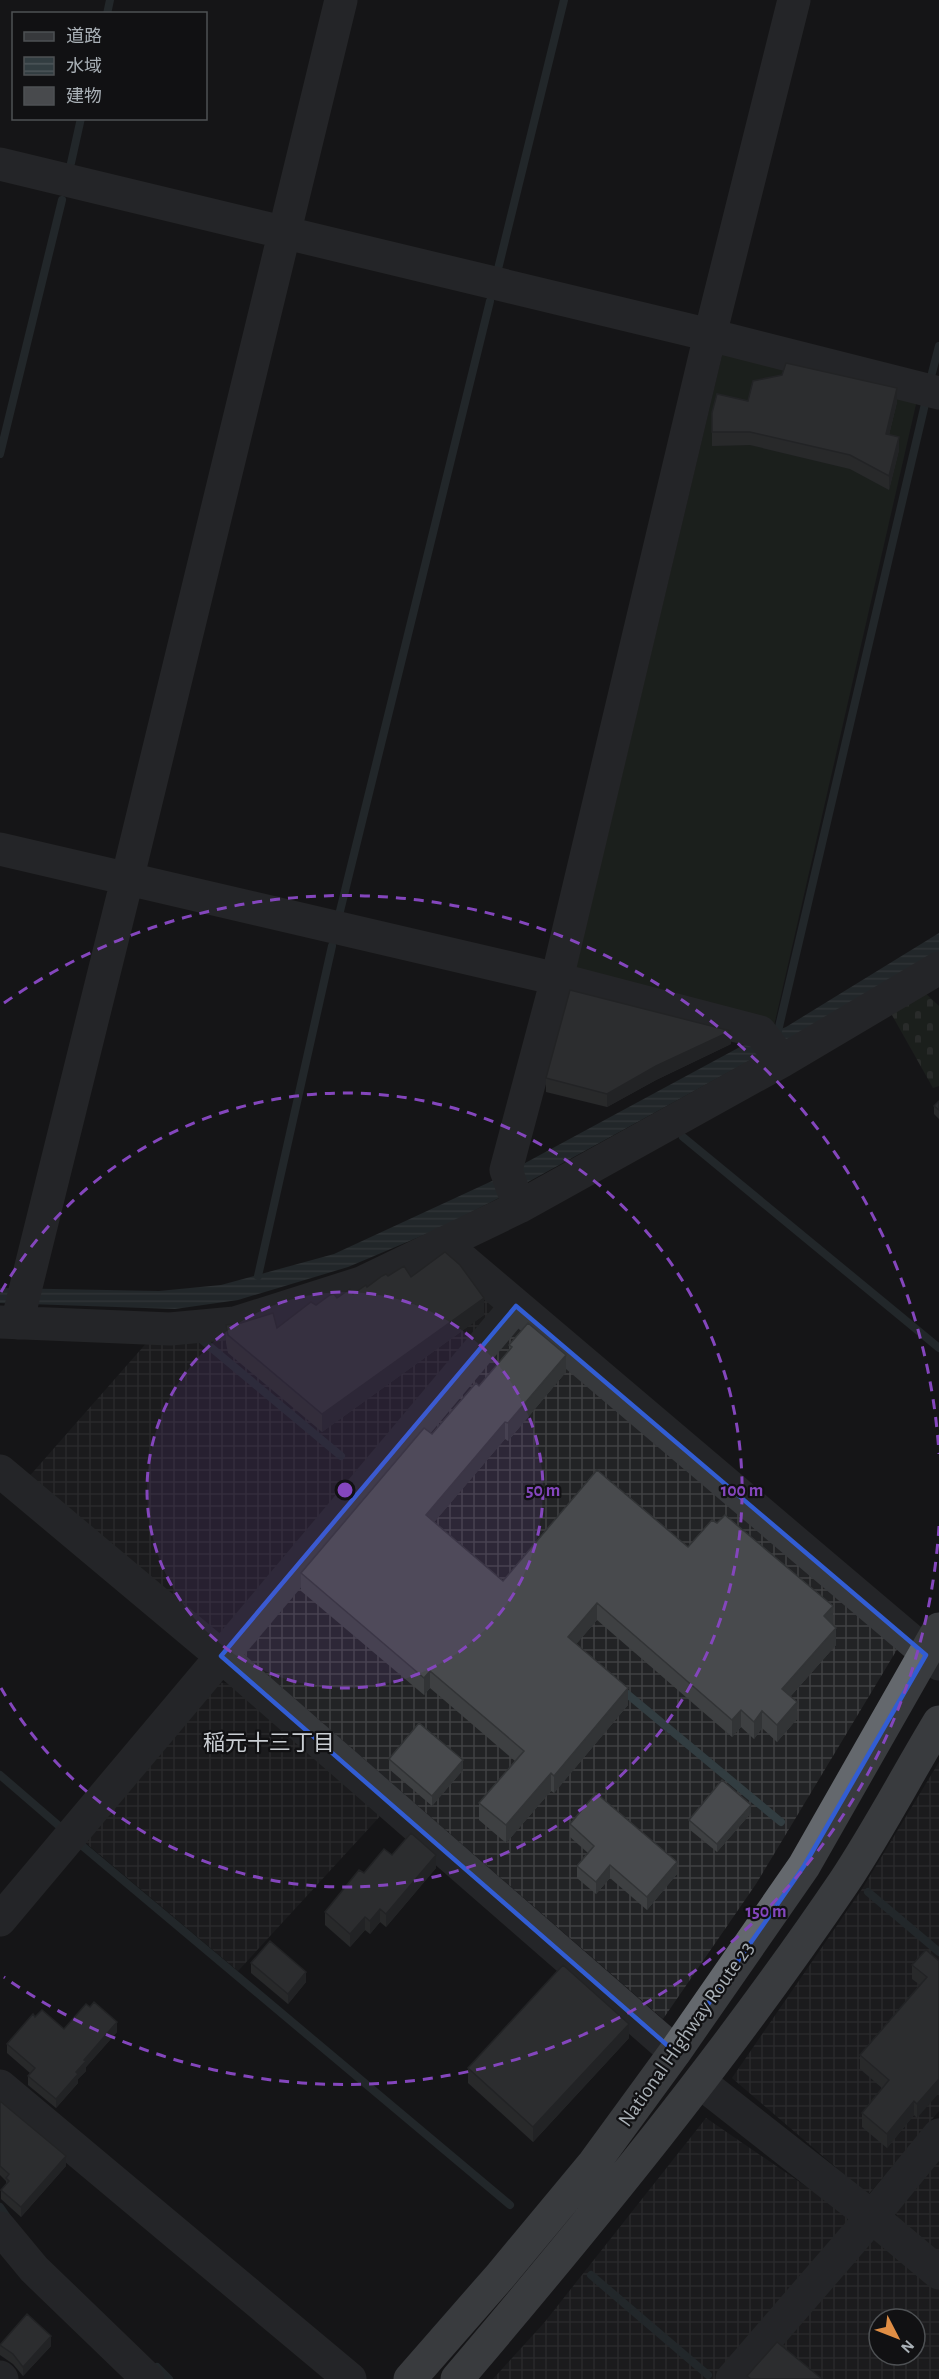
<svg xmlns="http://www.w3.org/2000/svg" width="939" height="2379" font-family="'Alegreya Sans','Noto Sans JP',sans-serif">
<style>
.industrial{fill:url(#industrial-grid);fill-rule:evenodd}
.cemetery{fill:url(#cemetery-stones)}
.pitch{fill:#232a23}
.water{fill:url(#water-rules)}
.lines{fill:none;stroke-linecap:round;stroke-linejoin:round}
.stream{stroke:#323d41;stroke-width:8}
.minor{stroke:#37393c;stroke-width:33}
.highway{stroke:#64686d;stroke-width:33}
.wall{fill:#3e4042}
.shaded-wall{fill:#323436}
.building{fill:#484a4d;stroke:#323436;stroke-width:1.5}
.marked{fill:none;stroke:#325dd3;stroke-width:4.5;stroke-linejoin:round}
.ring{fill:none;stroke:#8446bd;stroke-width:3;stroke-dasharray:10 8}
.labels{text-anchor:middle;dominant-baseline:central;stroke-width:4.5;stroke-linejoin:round;paint-order:stroke}
.street-label{font-size:21px;fill:#a9b0b6;stroke:#111113}
.neighbourhood-label{font-size:22px;fill:#caced3;stroke:#111113}
.centre{fill:#8446bd;stroke:#111113;stroke-width:3}
.ring-label{font-size:18px;text-anchor:middle;font-weight:bold;fill:#8446bd;stroke:#111113;stroke-width:4.5;stroke-linejoin:round;paint-order:stroke}
</style>
<defs>
<pattern id="industrial-grid" width="8" height="8" patternUnits="userSpaceOnUse" patternTransform="scale(1.5)"><rect width="8" height="8" fill="#222325"/><path d="M0 4h8M4 0v8" fill="none" stroke="#3f4042"/></pattern>
<pattern id="cemetery-stones" width="16" height="16" patternUnits="userSpaceOnUse" patternTransform="scale(1.5)"><rect width="16" height="16" fill="#232a23"/><path d="M2 7V4a2 2 0 0 1 4 0v3zM10 15v-3a2 2 0 0 1 4 0v3z" fill="#404641"/></pattern>
<pattern id="water-rules" width="6" height="5" patternUnits="userSpaceOnUse" patternTransform="scale(1.5)"><rect width="6" height="5" fill="#323d41"/><path d="M0 2.5h6" fill="none" stroke="#4d565a"/></pattern>
</defs>
<rect width="100%" height="100%" fill="#161618"/>
<!-- industrial -->
<path class="industrial" d="M444 1256 499 1304 218 1636 27 1479 150 1339Z
M517 1321 898 1648 756 1884 663 2019 241 1652Z
M215 1682 234 1684 382 1814 238 1971 81 1839Z
M939 1762V2111L868 2195 732 2078 862 1889Z
M706 2118 823 2198 852 2222 715 2379H493L544 2323Z
M939 2152V2254L898 2220 894 2206Z
M873 2238 939 2282V2379H750ZM879 2319H915V2355H879Z"/>
<!-- cemetery -->
<path class="cemetery" d="M922 990 939 1006V1086L933 1088 888 1008Z"/>
<!-- pitch -->
<path class="pitch" d="M723 351 917 400 774 1026 575 972Z"/>
<!-- water -->
<path class="water" d="M939 933V957L499 1198 438 1229 348 1267 238 1300 175 1309 0 1303V1288L159 1291 221 1285 334 1254 492 1181 751 1041 786 1027Z"/>
<g class="lines">
<!-- stream -->
<path class="stream" d="M107 14 110 0
M71 163 81 118
M498 269 564 0
M932 373 939 346
M0 454 62 200
M340 911 490 301
M778 1031 925 404
M683 1137 939 1348
M258 1276 332 946
M202 1340 341 1456
M620 1688 781 1822
M0 1775 58 1825
M80 1844 510 2205
M868 1892 939 1952
M0 2207 9 2220
M591 2275 708 2375
M157 2367 169 2379"/>
<!-- minor -->
<path class="minor" d="M0 164 710 335 939 393
M0 849 557 979 760 1032 782 1061
M519 1207 506 1170 557 979 710 335 794 0
M443 1243 939 1664
M0 1322 170 1329 235 1323 361 1283 519 1207 782 1061 939 968
M17 1323 127 880 341 0
M0 1471 221 1656 675 2052
M0 1920 516 1306
M700 2082 872 2217 939 2273
M0 2086 350 2379
M0 2228 34 2269 148 2379
M0 2377 2 2379
M732 2379 872 2217 939 2135"/>
<!-- highway -->
<path class="highway" d="M410 2379 501 2275 594 2163 675 2052 804 1866 939 1629
M457 2379C593 2219 726 2056 844 1882 878 1831 907 1775 939 1722"/>
</g>
<!-- wall -->
<path class="wall" d="M748 401 897 402 889 435 899 450 889 490 850 469 750 445 712 446V413Z
M731 1044 656 1080 607 1107 546 1092V1078Z
M939 1101V1119L934 1114V1106Z
M388 1276 411 1277 484 1315 322 1432 228 1353 226 1343V1325L277 1328 316 1305 353 1294Z
M509 1345 566 1372 508 1441 505 1439 434 1522 503 1581 688 1547 833 1623 832 1624 836 1645 790 1697 797 1719 777 1742 762 1728 754 1739 741 1727 732 1737 597 1620 576 1644 628 1705 554 1793 551 1791 506 1843 479 1820V1803L515 1761 430 1688 424 1695 301 1591V1573L479 1386 509 1350Z
M389 1759 463 1770 432 1806 389 1769Z
M751 1813 717 1852 689 1829V1820Z
M570 1824 677 1874 647 1910 610 1878 596 1894 577 1878V1866L588 1853 570 1837Z
M392 1855 436 1868 386 1927 380 1922 370 1934 365 1930 350 1947 325 1925V1912L364 1873Z
M939 1961 917 2118 914 2115 887 2148 862 2127V2113L882 2088 860 2069V2055L920 1985 912 1979V1965Z
M251 1963 306 1982 288 2004 251 1973Z
M64 2029 117 2032 86 2067V2071L78 2079V2083L56 2108 28 2085V2076L30 2073 7 2053V2044Z
M629 2038 533 2142 468 2083V2068Z
M0 2101 66 2166 21 2217 1 2199V2190L6 2184V2181L0 2175Z
M0 2345 51 2346 23 2376 13 2364 0 2355Z"/>
<!-- shaded-wall -->
<path class="shaded-wall" d="M897 388V402L886 447V434Z
M899 437V450L889 490V476Z
M731 1031V1044L656 1080 607 1107V1094L656 1066Z
M484 1298V1315L322 1432V1414Z
M566 1355V1372L508 1441V1423Z
M505 1422V1439L426 1532V1515Z
M597 1603V1620L568 1654V1637Z
M833 1606V1623L824 1634V1616Z
M836 1628V1645L782 1706V1689Z
M430 1671V1688L424 1695V1678Z
M628 1688V1705L554 1793V1776Z
M797 1702V1719L777 1742V1725Z
M741 1710V1727L732 1737V1720Z
M762 1711V1728L754 1739V1722Z
M463 1760V1770L432 1806V1796Z
M551 1773V1791L506 1843V1825Z
M751 1805V1813L717 1852V1844Z
M436 1855V1868L386 1927V1914Z
M677 1862V1874L647 1910V1897Z
M610 1865V1878L596 1894V1882Z
M380 1909V1922L370 1934V1921Z
M365 1917V1930L350 1947V1934Z
M306 1972V1982L288 2004V1994Z
M117 2022V2032L86 2067V2071L78 2079V2083L56 2108V2099L84 2060Z
M629 2024V2038L533 2142V2127Z
M939 2079V2093L917 2118V2104Z
M914 2101V2115L887 2148V2134Z
M66 2156V2166L21 2217V2207Z
M51 2336V2346L23 2376V2367Z"/>
<!-- building -->
<path class="building" d="M786 363 897 388 886 434 899 437 889 476 850 455 750 432H712V413L717 394 748 401 753 381 782 375Z
M570 990 731 1031 656 1066 607 1094 546 1078Z
M939 1101V1110L934 1106Z
M445 1252 460 1265 484 1298 322 1414 228 1335 226 1325 241 1323 273 1313 277 1328 311 1302 316 1305 330 1295 334 1294 337 1298 350 1289 353 1294 366 1285 367 1287 382 1276 386 1274 388 1276 404 1266 411 1277Z
M528 1323 566 1355 508 1423 505 1422 426 1515 503 1581 597 1470 688 1547 712 1520 717 1523 725 1515 833 1606 824 1616 836 1628 782 1689 797 1702 777 1725 762 1711 754 1722 741 1710 732 1720 597 1603 568 1637 628 1688 554 1776 551 1773 506 1825 479 1803 524 1751 430 1671 424 1678 301 1573 424 1428 432 1434 476 1383 479 1386 512 1347 509 1345Z
M419 1723 463 1760 432 1796 389 1759Z
M722 1780 751 1805 717 1844 689 1820Z
M596 1793 677 1862 647 1897 610 1865 596 1882 577 1866 594 1846 570 1824Z
M411 1833 436 1855 386 1914 380 1909 370 1921 365 1917 350 1934 325 1912 359 1870 364 1873 384 1849 392 1855Z
M270 1941 306 1972 288 1994 251 1963Z
M926 1950 939 1961V2079L917 2104 914 2101 887 2134 862 2113 889 2080 860 2055 927 1977 912 1965Z
M563 1965 629 2024 533 2127 468 2068Z
M94 2002 117 2022 84 2060 86 2061 76 2072 78 2074 56 2099 28 2076 35 2068 7 2044 33 2014 35 2017 42 2010 64 2029 86 2004 90 2007Z
M0 2101 66 2156 21 2207 1 2190 9 2181 6 2178 9 2174 0 2166Z
M27 2314 51 2336 23 2367 13 2354 0 2345Z
M777 2342 822 2379H751L747 2376Z"/>
<!-- marked area -->
<path d="M0 0H939V2379H0ZM516 1306 926 1655 804 1866 675 2052 221 1656Z" fill="#161618" fill-opacity=".55" fill-rule="evenodd"/>
<path class="marked" d="M516 1306 926 1655 804 1866 675 2052 221 1656Z"/>
<!-- distance rings -->
<circle cx="345" cy="1490" r="198" fill="#8446bd" fill-opacity=".12"/>
<g class="ring">
<circle cx="345" cy="1490" r="198"/>
<path d="M1 1292A397 397 0 1 1 1 1688"/>
<path d="M939 1526A595 595 0 0 1 4 1977M4 1003A595 595 0 0 1 939 1454"/>
</g>
<g class="labels">
<!-- street labels -->
<g class="street-label">
<text transform="translate(686 2034) rotate(-55)">National Highway Route 23</text>
</g>
<!-- neighbourhood labels -->
<g class="neighbourhood-label">
<text x="269" y="1743">稲元十三丁目</text>
</g>
</g>
<circle cx="345" cy="1490" r="9" class="centre"/>
<g class="ring-label">
<text x="543" y="1496">50 m</text>
<text x="742" y="1496">100 m</text>
<text x="766" y="1917">150 m</text>
</g>
<!-- legend -->
<rect x="12" y="12" width="195" height="108" fill="#111113" stroke="#4e5154" stroke-width="1.5"/>
<rect x="24" y="32" width="30" height="9" fill="#37393c" stroke="#4e5154" stroke-width="1.5"/>
<text x="66" y="42" font-size="18" fill="#a9b0b6">道路</text>
<rect x="24" y="57" width="30" height="18" fill="url(#water-rules)" stroke="#4e5154" stroke-width="1.5"/>
<text x="66" y="72" font-size="18" fill="#a9b0b6">水域</text>
<rect x="24" y="87" width="30" height="18" fill="#484a4d" stroke="#4e5154" stroke-width="1.5"/>
<text x="66" y="102" font-size="18" fill="#a9b0b6">建物</text>
<!-- north arrow -->
<g transform="translate(897 2337) rotate(132)"><circle r="28" fill="#111113" stroke="#4e5154" stroke-width="1.5"/>
<path d="M0-4.5L10 22L0 15L-10 22Z" fill="#e08e45"/>
<text y="-9" font-size="16" font-weight="bold" text-anchor="middle" fill="#a9b0b6">N</text>
</g>
</svg>
